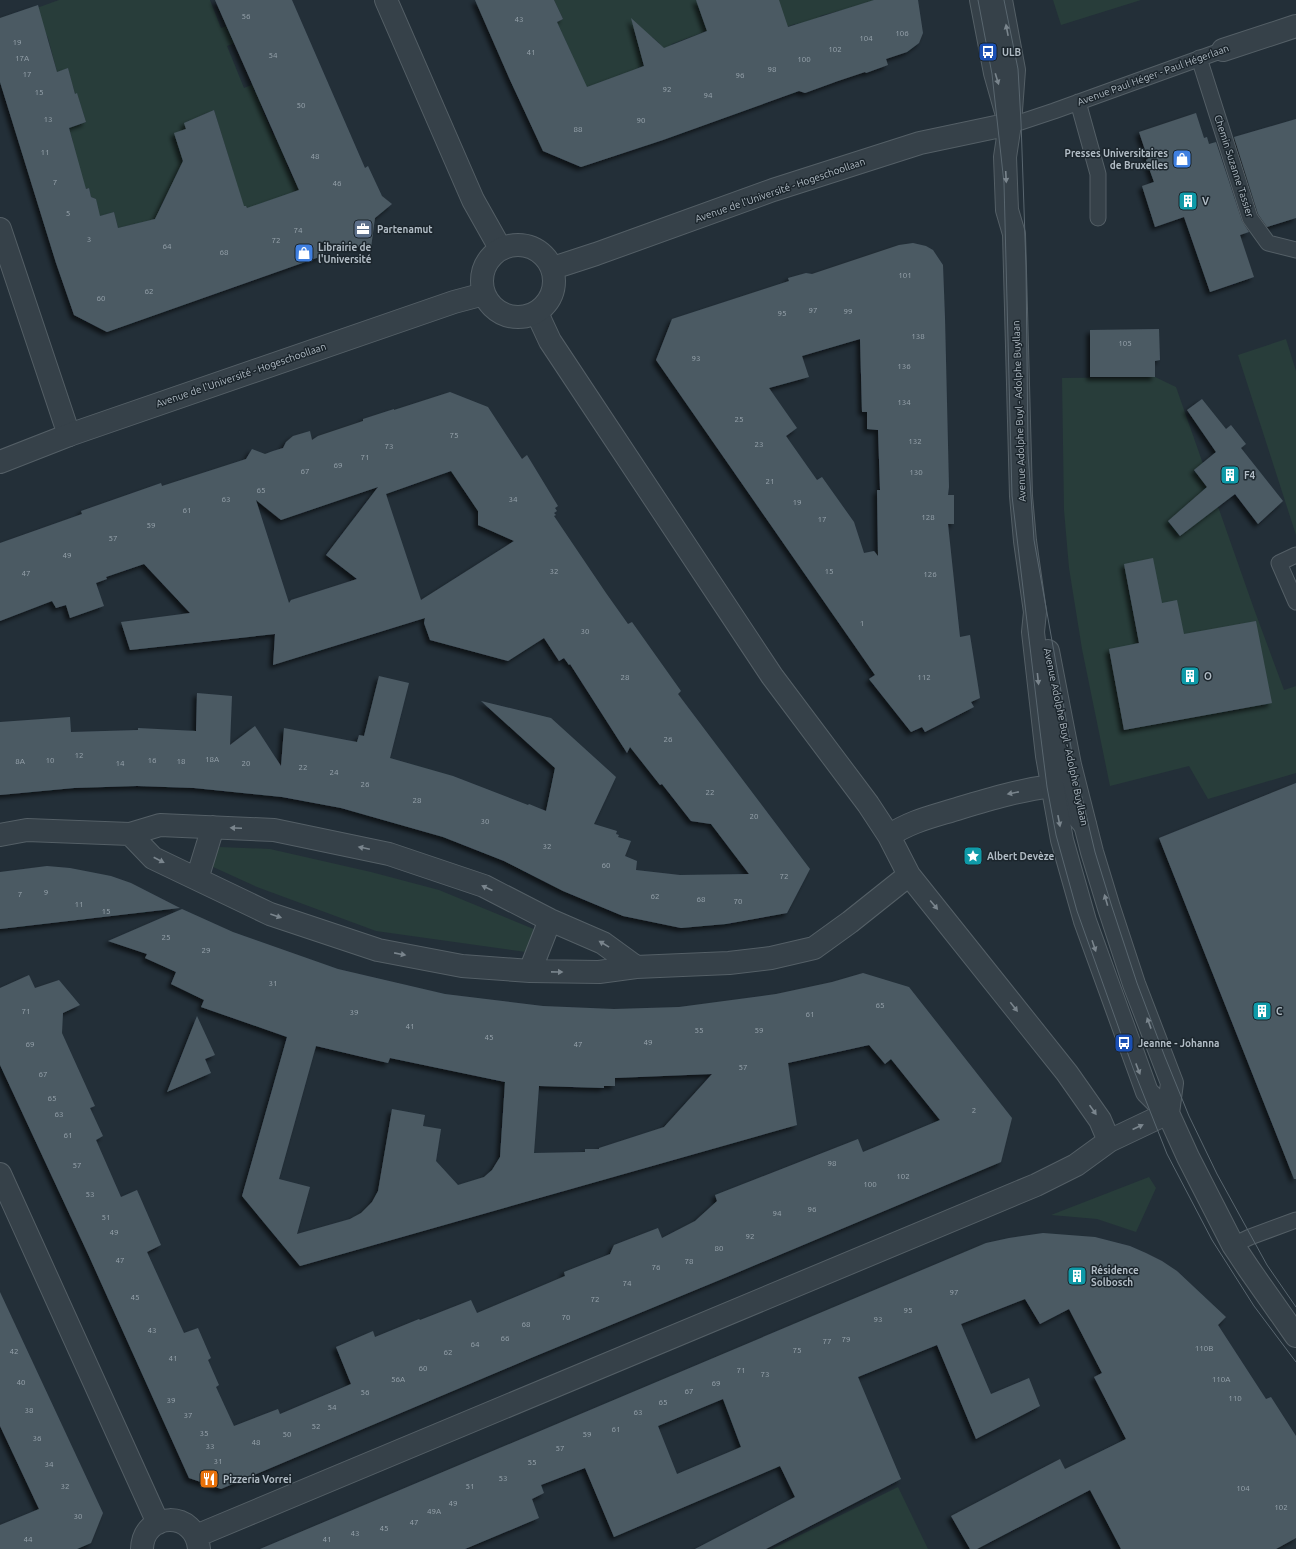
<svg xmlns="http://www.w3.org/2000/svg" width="1296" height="1549" font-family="Ubuntu,sans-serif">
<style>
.green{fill:#283d3a;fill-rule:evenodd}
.building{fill:#4b5a64;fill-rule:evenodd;filter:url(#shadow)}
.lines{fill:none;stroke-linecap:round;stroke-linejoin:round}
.service-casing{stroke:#545f66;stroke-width:17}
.pedestrian-casing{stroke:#545f66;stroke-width:24}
.minor-casing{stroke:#545f66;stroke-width:24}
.tertiary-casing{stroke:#545f66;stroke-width:24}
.service{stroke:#364149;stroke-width:15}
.pedestrian{stroke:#364149;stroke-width:22}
.minor{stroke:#364149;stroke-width:22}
.tertiary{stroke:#364149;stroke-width:22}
.tram{stroke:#59666f;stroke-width:1}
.oneway{fill:#7a858d}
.labels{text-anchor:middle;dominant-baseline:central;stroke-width:3;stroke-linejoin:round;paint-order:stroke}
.number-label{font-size:8px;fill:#98a4ad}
.poi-label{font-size:10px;font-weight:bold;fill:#b1bcc5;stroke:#1c262d;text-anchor:start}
.street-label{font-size:10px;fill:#b1bcc5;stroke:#1c262d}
</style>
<defs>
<filter id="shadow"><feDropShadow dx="-3.5" dy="3.5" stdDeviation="2" flood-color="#0009"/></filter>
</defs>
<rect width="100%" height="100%" fill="#232f38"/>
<!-- green -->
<path class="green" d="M59 0H210L221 28 227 26 261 33 227 46 244 88 277 74 266 104 261 106 273 135 286 130 289 162 286 163 293 179 315 169 330 197 250 216 246 206 179 229 166 196 158 213 161 215 139 235 136 224 118 228 114 212 97 217 96 199 91 197 89 188 82 190 66 144 73 142 69 128 86 122 77 94H75L68 69 57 72 48 38 34 9ZM214 110 233 171 203 184 185 123Z
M554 0H882L841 18 839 11 820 16 823 24 798 32 795 24 751 40 707 31 672 44 680 76 672 79 659 43 652 37 642 40 639 48 648 83 590 111 571 53 557 22 563 19Z
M1053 0H1141L1061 25Z
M1286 339 1296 371V535L1238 355Z
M1155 377 1176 387 1254 609 1284 690 1296 686V773L1208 799 1189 766 1110 786 1082 649 1069 568 1064 510 1062 378Z
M219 847 270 849 371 872 439 890 541 932 533 953 376 931 257 887 211 866Z
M1149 1177 1156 1188 1136 1232 1097 1219 1051 1215Z
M898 1487 928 1549H772Z"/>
<!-- building -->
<path class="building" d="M215 0H292L365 168 368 166 382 196 392 204 375 218 371 248 319 242 325 255 107 332 74 315 56 263 0 82V18L38 5 57 72 68 68 75 94 77 93 86 122 69 128 86 189 89 188 91 197 96 199 100 216 114 212 118 228 155 219 183 161 174 133 186 129 184 123 214 110 244 206H246L247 208 299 190Z
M475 0H554L563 19 557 22 587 87 644 66 631 18 664 48 707 31 696 0H779L788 27 874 0H918L923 33 919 43 907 52 886 59 888 65 866 73 865 72 838 81 805 93 799 91 663 140 581 167 543 151 510 80Z
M1196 113 1204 138 1207 137 1209 144 1216 142 1242 221 1249 232 1240 235 1254 277 1210 292 1184 217 1155 227 1142 186 1154 182 1146 160 1148 159 1139 132Z
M1296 119V218L1267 227 1258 214 1234 137Z
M913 243 926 246 933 250 943 265 945 318 949 487 948 495H954V524H948L960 637 970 635 980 698 971 702 974 707 925 732 922 727 911 732 869 679 875 675 656 360 672 319 789 281 788 278 806 273 812 274 899 245ZM860 339 862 412H867V429L878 430 880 490H877L878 556 874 551 864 553 854 522 822 477 817 480 786 436 797 428 769 388 809 377 802 356Z
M1159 329 1160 360 1155 361V377H1090V330Z
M450 392 488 407 522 459 527 455 558 506 555 508 557 511 554 513 556 515 554 516 606 593 628 624 632 622 681 691 678 694 810 869 787 913 726 924 681 928 623 916 563 891 504 861 443 837 341 808 282 797 194 788 137 786 74 788 0 795V722L70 717 71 732 138 730V728L196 731 197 693 232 696 230 745 255 726 281 766 284 728 357 742 359 735 364 736 379 676 409 683 390 758 453 776 528 805 529 804 546 811 555 768 481 701 551 718 616 777 594 824 617 831 616 834 619 835 618 837 631 841 625 856 637 861 636 870 680 875 749 874 711 824 691 821 662 784 660 785 630 747 627 753 570 664 569 665 564 658 559 661 544 638 508 661 430 640 424 623 425 618 273 665 275 634 130 650 121 622 190 613 144 564 106 577 107 579 96 583 104 606 70 618 66 605 56 608 52 601 0 621V543L82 514 81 511 161 483 162 486 246 459 252 449 265 454 273 451 283 448 286 442 293 436 310 431 312 440 318 436 363 421V419L394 409V410ZM451 471 478 511V525L514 541 421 600 386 494ZM378 487 326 555 357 579 291 600 289 603 256 500 281 520Z
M1202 399 1226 429 1231 425 1246 444 1241 448 1283 501 1258 524 1235 494 1180 536 1168 521 1207 487 1194 470 1216 452 1187 410Z
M1153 558 1162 603 1177 600 1184 634 1256 621 1272 703 1124 730 1109 649 1139 643 1124 564Z
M1296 783V1179H1294L1159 838Z
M47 866 70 868 111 876 131 883 180 908 0 929V872Z
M182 909 233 932 338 969 445 994 543 1006 614 1009 679 1007 776 994 832 982 863 973 909 987 1012 1118 1001 1162 727 1277 531 1358 221 1489 189 1478 88 1254 0 1065V988L29 975 35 988 59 980 80 1005 63 1013 62 1033 95 1106 90 1108 103 1136 96 1140 121 1197 137 1190 161 1245 147 1252 184 1333 198 1328 211 1358 208 1360 219 1385 216 1387 234 1426 278 1409 280 1414 351 1384 336 1347 373 1331 375 1337 419 1319 420 1320 471 1300 477 1313 565 1276 564 1272 610 1254 614 1245 658 1228 662 1238 695 1221 717 1201 715 1195 858 1139 863 1152 940 1120 891 1059 885 1064 869 1045 788 1063 797 1125 300 1266 242 1196 287 1037 201 1007 204 1000 171 984 176 972 145 958 147 954 108 941ZM316 1046 388 1063 390 1058 505 1082 500 1157 492 1170 484 1177 458 1185 436 1161 441 1129 423 1126 425 1115 392 1109 378 1191 372 1202 361 1213 350 1219 297 1234 310 1187 279 1179ZM712 1074 664 1127 599 1148V1149H585V1152L534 1153 539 1086 604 1088V1086H615V1078Z
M197 1016 215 1055 205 1059 211 1073 167 1092Z
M1043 1233 1095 1237 1130 1246 1146 1253 1162 1261 1177 1271 1226 1317 1218 1325 1266 1399 1271 1397 1296 1436V1538L1276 1549H1121L1090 1490 977 1549H970L951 1516 1060 1459 1065 1469 1126 1439 1094 1377 1102 1373 1069 1309 1040 1324 1025 1299 961 1324 991 1394 1029 1378 1040 1406 976 1439 937 1345 858 1377 901 1479 766 1549H695L795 1497 780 1466 614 1537 585 1468 541 1485 544 1493 532 1499 539 1518 465 1549H260L986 1243 1009 1238ZM723 1399 741 1447 677 1474 658 1426Z
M0 1292 103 1513 91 1543 77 1549H0V1525L39 1509 0 1426Z"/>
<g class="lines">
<!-- service casing -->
<g class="service-casing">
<path id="service" d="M1199 58 1250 218 1268 243 1296 250
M1078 102 1098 174V218
M1010 124 1021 122 1054 111 1223 50
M1296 555 1279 563 1296 602
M1233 1245 1250 1237 1296 1220"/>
</g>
<!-- pedestrian casing -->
<g class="pedestrian-casing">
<path id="pedestrian" d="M1223 50 1296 26"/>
</g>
<!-- minor casing -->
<g class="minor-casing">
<path id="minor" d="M386 0 473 200 500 248
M0 229 69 435
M537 313 550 341 772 676 868 804 889 836 909 875 1067 1073 1100 1120 1109 1141
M130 834 153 858 270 914 378 950 462 966 530 971 599 972 636 967 729 963 771 958 814 948 850 922 909 875
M0 835 27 830 130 834 160 825 274 830 389 854 484 886 550 920 603 943 636 967
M889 836C910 821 935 816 960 808 990 799 1020 790 1052 786L1085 825
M197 879 213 827
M530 971 550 920
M0 1174 158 1523
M196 1536 1036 1185 1076 1165 1109 1141 1168 1113
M142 1549C143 1511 196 1510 199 1549"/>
</g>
<!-- tertiary casing -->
<g class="tertiary-casing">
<path id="tertiary" d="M981 0 995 73 1006 112
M1001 0 1014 70 1010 124 1005 157 1007 210 1014 234 1021 496 1025 541 1035 612 1033 632 1047 756 1062 840 1085 921 1147 1092 1168 1113 1188 1157 1233 1245 1249 1269 1296 1336
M482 281a36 36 0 1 1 72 0a36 36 0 1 1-72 0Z
M553 268 596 254 773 190 920 143 1010 124
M0 462 69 435 454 302 484 294
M1048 651 1070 765 1092 852 1109 908 1134 984 1172 1083 1168 1113"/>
</g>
<!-- service -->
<use href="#service" class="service"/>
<!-- pedestrian -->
<use href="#pedestrian" class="pedestrian"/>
<!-- minor -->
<use href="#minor" class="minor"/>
<!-- tertiary -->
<use href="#tertiary" class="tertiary"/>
<!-- tram -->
<path class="tram" d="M978 0 992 74 1004 183 1012 496 1040 731 1047 787 1056 835 1077 911 1133 1068 1167 1154 1212 1240 1254 1306 1296 1362
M1004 0 1018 69 1021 122 1026 266 1028 453 1034 540 1074 764 1095 852 1112 907 1137 983 1165 1057 1189 1116 1217 1174 1267 1265 1296 1307"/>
</g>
<!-- one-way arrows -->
<defs><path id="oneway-solid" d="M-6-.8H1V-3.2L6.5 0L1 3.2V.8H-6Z"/></defs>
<g class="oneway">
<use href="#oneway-solid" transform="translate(1007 30) rotate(-101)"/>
<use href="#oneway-solid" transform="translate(997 79) rotate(73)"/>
<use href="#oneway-solid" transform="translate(1006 177) rotate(87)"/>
<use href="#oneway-solid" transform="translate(1038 679) rotate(84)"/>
<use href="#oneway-solid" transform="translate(1013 793) rotate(169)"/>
<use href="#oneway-solid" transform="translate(1059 821) rotate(79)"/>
<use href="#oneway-solid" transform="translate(236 828) rotate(-178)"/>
<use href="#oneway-solid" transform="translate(364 848) rotate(-168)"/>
<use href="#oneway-solid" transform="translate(159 860) rotate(27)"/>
<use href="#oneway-solid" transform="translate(487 888) rotate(-155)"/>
<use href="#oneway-solid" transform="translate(1106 900) rotate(-106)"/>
<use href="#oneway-solid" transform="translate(934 905) rotate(50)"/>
<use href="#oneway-solid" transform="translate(276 916) rotate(19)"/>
<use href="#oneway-solid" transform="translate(604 944) rotate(-149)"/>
<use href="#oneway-solid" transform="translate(1094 946) rotate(71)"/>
<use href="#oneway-solid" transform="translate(400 954) rotate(11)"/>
<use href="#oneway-solid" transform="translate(557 972) rotate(1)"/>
<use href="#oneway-solid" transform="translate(1014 1007) rotate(52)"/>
<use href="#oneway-solid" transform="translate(1149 1023) rotate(-110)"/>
<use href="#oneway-solid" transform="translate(1138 1069) rotate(69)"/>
<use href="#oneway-solid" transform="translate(1093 1110) rotate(55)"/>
<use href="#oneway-solid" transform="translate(1138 1127) rotate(-25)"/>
</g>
<!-- icons -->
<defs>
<g id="bus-square" transform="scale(1)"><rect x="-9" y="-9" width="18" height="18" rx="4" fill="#1a4fb4" stroke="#1c262d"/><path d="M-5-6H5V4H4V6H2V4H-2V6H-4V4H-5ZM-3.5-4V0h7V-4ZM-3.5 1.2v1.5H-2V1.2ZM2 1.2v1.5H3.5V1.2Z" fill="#fff"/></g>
<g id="shop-square" transform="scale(1)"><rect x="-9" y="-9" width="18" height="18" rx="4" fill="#3f7fe0" stroke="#1c262d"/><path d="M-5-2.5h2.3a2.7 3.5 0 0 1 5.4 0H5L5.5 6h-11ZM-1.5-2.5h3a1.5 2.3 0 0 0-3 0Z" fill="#fff"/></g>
<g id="building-square" transform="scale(1)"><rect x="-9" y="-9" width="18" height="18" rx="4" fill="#0f9aa8" stroke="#1c262d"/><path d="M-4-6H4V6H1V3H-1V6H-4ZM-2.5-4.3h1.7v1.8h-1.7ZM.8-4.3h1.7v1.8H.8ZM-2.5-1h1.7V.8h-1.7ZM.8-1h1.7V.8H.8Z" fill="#fff"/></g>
<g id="office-square" transform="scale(1)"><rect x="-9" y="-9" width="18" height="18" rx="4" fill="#5c6f8a" stroke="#1c262d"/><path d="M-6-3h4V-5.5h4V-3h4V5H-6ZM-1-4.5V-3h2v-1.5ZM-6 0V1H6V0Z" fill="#fff"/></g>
<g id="sight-square" transform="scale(1)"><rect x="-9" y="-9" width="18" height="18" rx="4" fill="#0f9aa8" stroke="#1c262d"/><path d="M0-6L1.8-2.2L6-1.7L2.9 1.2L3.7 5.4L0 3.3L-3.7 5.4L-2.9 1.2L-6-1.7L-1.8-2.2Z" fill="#fff"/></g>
<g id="restaurant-square" transform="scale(1)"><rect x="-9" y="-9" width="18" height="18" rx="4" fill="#e8710a" stroke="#1c262d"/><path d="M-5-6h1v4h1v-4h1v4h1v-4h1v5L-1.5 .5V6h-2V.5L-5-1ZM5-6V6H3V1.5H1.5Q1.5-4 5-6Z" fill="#fff"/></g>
</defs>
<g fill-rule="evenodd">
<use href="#bus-square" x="988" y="52"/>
<use href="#shop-square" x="1182" y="159"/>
<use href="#building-square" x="1188" y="201"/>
<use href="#office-square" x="363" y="229"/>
<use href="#shop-square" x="304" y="253"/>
<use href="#building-square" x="1230" y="475"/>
<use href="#building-square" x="1190" y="676"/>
<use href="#sight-square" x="973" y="856"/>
<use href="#building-square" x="1262" y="1011"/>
<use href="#bus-square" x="1124" y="1043"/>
<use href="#building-square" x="1077" y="1276"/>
<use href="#restaurant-square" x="209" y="1479"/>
</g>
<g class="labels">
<!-- number labels -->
<g class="number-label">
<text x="246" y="16">56</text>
<text x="519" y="19">43</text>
<text x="902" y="33">106</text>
<text x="866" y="38">104</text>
<text x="17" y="42">19</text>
<text x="835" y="49">102</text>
<text x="531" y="52">41</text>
<text x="273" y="55">54</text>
<text x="22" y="58">17A</text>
<text x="804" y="59">100</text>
<text x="772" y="69">98</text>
<text x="27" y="74">17</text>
<text x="740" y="75">96</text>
<text x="667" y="89">92</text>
<text x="39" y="92">15</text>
<text x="708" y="95">94</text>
<text x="301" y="105">50</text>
<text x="48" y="119">13</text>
<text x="641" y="120">90</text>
<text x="578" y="129">88</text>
<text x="45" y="152">11</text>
<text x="315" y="156">48</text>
<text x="55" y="182">7</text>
<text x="337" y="183">46</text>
<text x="68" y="213">5</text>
<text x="298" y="230">74</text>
<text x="89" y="239">3</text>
<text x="276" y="240">72</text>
<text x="167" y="246">64</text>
<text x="224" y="252">68</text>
<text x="905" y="275">101</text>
<text x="149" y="291">62</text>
<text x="101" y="298">60</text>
<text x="813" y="310">97</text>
<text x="848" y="311">99</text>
<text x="782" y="313">95</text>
<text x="918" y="336">138</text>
<text x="1125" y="343">105</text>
<text x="696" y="358">93</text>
<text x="904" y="366">136</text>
<text x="904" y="402">134</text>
<text x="739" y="419">25</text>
<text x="454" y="435">75</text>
<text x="915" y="441">132</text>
<text x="759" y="444">23</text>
<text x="389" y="446">73</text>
<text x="365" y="457">71</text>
<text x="338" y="465">69</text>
<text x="305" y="471">67</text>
<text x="916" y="472">130</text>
<text x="770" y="481">21</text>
<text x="261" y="490">65</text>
<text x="226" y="499">63</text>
<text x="513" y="499">34</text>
<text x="797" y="502">19</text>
<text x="187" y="510">61</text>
<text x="928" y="517">128</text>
<text x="822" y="519">17</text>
<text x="151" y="525">59</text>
<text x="113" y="538">57</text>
<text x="67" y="555">49</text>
<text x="554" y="571">32</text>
<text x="829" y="571">15</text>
<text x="26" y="573">47</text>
<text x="930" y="574">126</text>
<text x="862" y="623">1</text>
<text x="585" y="631">30</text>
<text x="625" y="677">28</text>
<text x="924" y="677">112</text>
<text x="668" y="739">26</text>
<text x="79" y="755">12</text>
<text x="212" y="759">18A</text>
<text x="50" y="760">10</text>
<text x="152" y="760">16</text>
<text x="20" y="761">8A</text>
<text x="181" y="761">18</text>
<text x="120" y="763">14</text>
<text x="246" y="763">20</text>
<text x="303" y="767">22</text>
<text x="334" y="772">24</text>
<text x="365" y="784">26</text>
<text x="710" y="792">22</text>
<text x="417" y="800">28</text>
<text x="754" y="816">20</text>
<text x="485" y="821">30</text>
<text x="547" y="846">32</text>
<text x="606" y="865">60</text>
<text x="784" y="876">72</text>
<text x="46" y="892">9</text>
<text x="20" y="894">7</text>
<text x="655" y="896">62</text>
<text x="701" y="899">68</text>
<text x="738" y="901">70</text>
<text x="79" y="904">11</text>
<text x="106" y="911">15</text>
<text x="166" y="937">25</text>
<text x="206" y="950">29</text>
<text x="273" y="983">31</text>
<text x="880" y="1005">65</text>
<text x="26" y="1011">71</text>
<text x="354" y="1012">39</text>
<text x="810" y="1014">61</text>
<text x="410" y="1026">41</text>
<text x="699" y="1030">55</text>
<text x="759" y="1030">59</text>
<text x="489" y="1037">45</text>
<text x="648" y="1042">49</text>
<text x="30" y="1044">69</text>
<text x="578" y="1044">47</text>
<text x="743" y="1067">57</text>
<text x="43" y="1074">67</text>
<text x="52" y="1098">65</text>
<text x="974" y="1110">2</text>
<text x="59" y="1114">63</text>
<text x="68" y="1135">61</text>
<text x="832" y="1163">98</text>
<text x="77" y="1165">57</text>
<text x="903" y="1176">102</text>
<text x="870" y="1184">100</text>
<text x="90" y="1194">53</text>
<text x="812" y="1209">96</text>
<text x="777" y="1213">94</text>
<text x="106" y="1217">51</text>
<text x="114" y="1232">49</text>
<text x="750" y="1236">92</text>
<text x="719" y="1248">80</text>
<text x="120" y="1260">47</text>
<text x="689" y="1261">78</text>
<text x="656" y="1267">76</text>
<text x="627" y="1283">74</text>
<text x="954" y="1292">97</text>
<text x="135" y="1297">45</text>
<text x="595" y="1299">72</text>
<text x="908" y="1310">95</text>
<text x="566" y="1317">70</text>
<text x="878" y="1319">93</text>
<text x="526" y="1324">68</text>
<text x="152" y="1330">43</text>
<text x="505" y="1338">66</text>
<text x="846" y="1339">79</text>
<text x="827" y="1341">77</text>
<text x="475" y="1344">64</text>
<text x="1204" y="1348">110B</text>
<text x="797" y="1350">75</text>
<text x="14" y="1351">42</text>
<text x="448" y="1352">62</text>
<text x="173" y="1358">41</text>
<text x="423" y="1368">60</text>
<text x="741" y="1370">71</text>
<text x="765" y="1374">73</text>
<text x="398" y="1379">56A</text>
<text x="1221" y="1379">110A</text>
<text x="21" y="1382">40</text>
<text x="716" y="1383">69</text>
<text x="689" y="1391">67</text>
<text x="365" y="1392">56</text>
<text x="1235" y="1398">110</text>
<text x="171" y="1400">39</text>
<text x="663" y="1402">65</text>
<text x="332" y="1407">54</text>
<text x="29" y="1410">38</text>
<text x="638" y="1412">63</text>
<text x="188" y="1415">37</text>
<text x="316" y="1426">52</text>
<text x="616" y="1429">61</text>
<text x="204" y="1433">35</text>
<text x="287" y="1434">50</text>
<text x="587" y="1434">59</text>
<text x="37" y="1438">36</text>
<text x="256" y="1442">48</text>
<text x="210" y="1446">33</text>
<text x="560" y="1448">57</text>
<text x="218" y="1461">31</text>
<text x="532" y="1462">55</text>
<text x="49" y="1464">34</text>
<text x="503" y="1478">53</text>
<text x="65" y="1486">32</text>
<text x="470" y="1486">51</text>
<text x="1243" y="1488">104</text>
<text x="453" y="1503">49</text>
<text x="1281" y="1507">102</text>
<text x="434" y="1511">49A</text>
<text x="78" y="1516">30</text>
<text x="414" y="1522">47</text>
<text x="384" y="1528">45</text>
<text x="355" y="1533">43</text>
<text x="28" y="1539">44</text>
<text x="327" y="1539">41</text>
</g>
<!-- poi labels -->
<g class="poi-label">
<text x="1002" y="52">ULB</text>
<text x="1168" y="153" text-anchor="end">Presses Universitaires<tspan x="1168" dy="12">de Bruxelles</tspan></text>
<text x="1202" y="201">V</text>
<text x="377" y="229">Partenamut</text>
<text x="318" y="247">Librairie de<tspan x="318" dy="12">l'Université</tspan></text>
<text x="1244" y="475">F4</text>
<text x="1204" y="676">O</text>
<text x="987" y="856">Albert Devèze</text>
<text x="1276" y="1011">C</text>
<text x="1138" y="1043">Jeanne - Johanna</text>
<text x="1091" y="1270">Résidence<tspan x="1091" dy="12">Solbosch</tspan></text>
<text x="223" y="1479">Pizzeria Vorrei</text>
</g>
<!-- street labels -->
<g class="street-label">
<text transform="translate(1153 75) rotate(-20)">Avenue Paul Héger - Paul Hégerlaan</text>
<text transform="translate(1234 166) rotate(72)">Chemin Suzanne Tassier</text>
<text transform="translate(780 190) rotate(-19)">Avenue de l'Université - Hogeschoollaan</text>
<text transform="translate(241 375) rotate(-19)">Avenue de l'Université - Hogeschoollaan</text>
<text transform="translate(1019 411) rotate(-92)">Avenue Adolphe Buyl - Adolphe Buyllaan</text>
<text transform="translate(1066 737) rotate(78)">Avenue Adolphe Buyl - Adolphe Buyllaan</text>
</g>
</g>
</svg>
